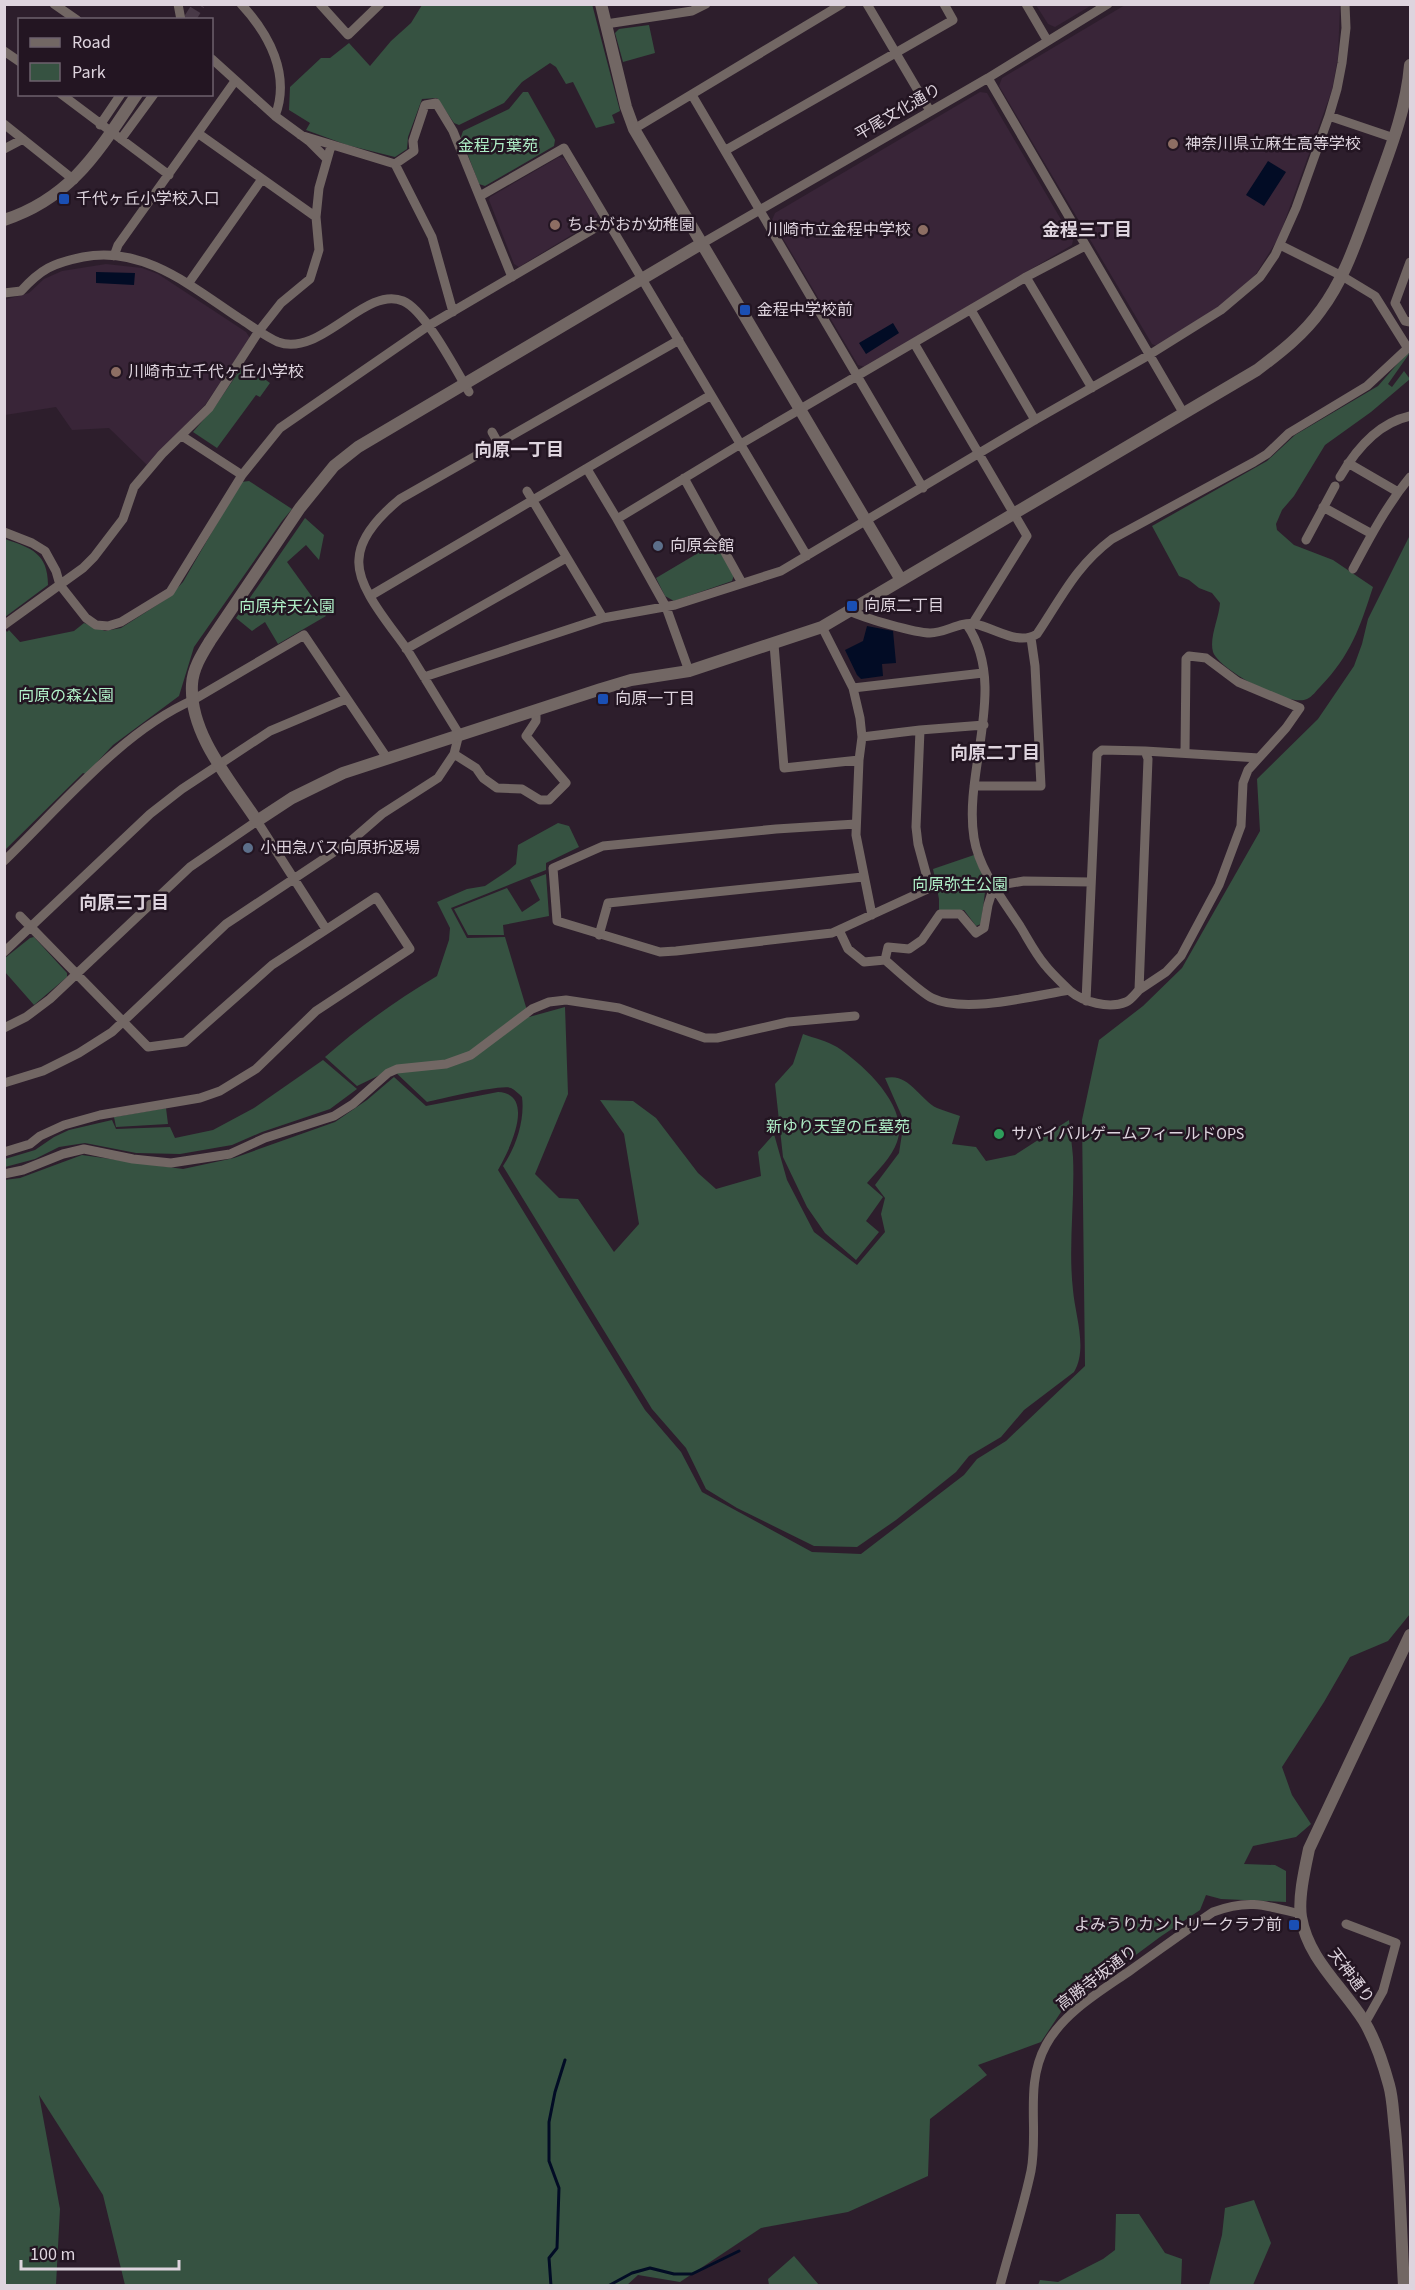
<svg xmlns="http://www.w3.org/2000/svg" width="1415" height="2290" font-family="'Source Sans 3','Noto Sans JP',sans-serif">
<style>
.built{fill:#392538}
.green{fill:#365241}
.water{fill:#020c25}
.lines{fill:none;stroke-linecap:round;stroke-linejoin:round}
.stream{stroke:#020c25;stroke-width:3}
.tertiary-tunnel{stroke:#483947;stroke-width:12;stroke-dasharray:12 6;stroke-linecap:butt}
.minor{stroke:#726764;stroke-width:9}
.tertiary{stroke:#726764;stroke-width:12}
.education-dot{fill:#8d6e63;stroke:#231522;stroke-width:2}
.transit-dot{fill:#1a4fb4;stroke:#231522;stroke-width:2}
.service-dot{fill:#5c6f8a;stroke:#231522;stroke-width:2}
.leisure-dot{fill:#2e9e5b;stroke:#231522;stroke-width:2}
.labels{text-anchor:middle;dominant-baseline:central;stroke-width:5;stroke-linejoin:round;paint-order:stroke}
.street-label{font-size:16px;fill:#ded4de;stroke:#231522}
.poi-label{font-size:16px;fill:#ded4de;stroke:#231522;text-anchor:start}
.park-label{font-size:16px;fill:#aeeec6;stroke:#231522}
.neighbourhood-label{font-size:18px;font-weight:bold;fill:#ded4de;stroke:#231522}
</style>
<rect width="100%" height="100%" fill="#2d1e2c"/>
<!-- built -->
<path class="built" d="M1036 5H1092L1055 27 1048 24Z
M1125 5H1340L1338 57 1332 90 1279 237 1256 274 1218 310 1157 346 1152 344 999 86 1002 78Z
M980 92 987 93 1073 240 1072 245 865 367 858 365 772 220 775 213Z
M559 157 564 158 598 214 596 220 519 267 514 264 489 200 490 197Z
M106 264 142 268 158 274 246 332 250 338 205 405 147 465 109 428 72 430 56 407 5 415 4 300 29 293 44 279 62 271Z"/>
<!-- green -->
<path class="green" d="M592 4 620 111 612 115 615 123 596 128 573 82 566 84 556 67 550 63 522 82 504 103 459 125 454 123 437 98 422 99 408 137 407 149 395 157 347 145 306 130 310 123 289 110 290 87 321 58H330L349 43 370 66 391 41 411 23 422 5Z
M649 25 655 53 623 62 615 33 619 29Z
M523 92H528L555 140 554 146 485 186 479 184 461 137 463 131 509 109Z
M1407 353 1409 354 1388 384 1392 387 1404 371 1410 379 1371 412 1325 445 1294 496 1282 510 1276 524 1277 530 1294 545 1333 560 1373 587C1360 627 1351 655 1320 687 1317 690 1312 697 1307 699 1290 708 1219 670 1213 652 1209 638 1219 618 1220 603L1212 593 1199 588 1189 580 1179 576 1152 526 1267 461 1295 435 1378 386Z
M244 364 270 383 260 397 256 395 217 448 193 432 216 405Z
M249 481 292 509 282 521 194 647 179 696 113 745 86 774 83 773 5 850V629L7 632 9 630 20 642 74 631 84 623 105 631 121 628 168 598 183 582 241 482Z
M305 518 324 535 319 560 306 545 287 562 326 616 278 644 265 622 252 631 236 618Z
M1410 535V1614L1388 1641 1350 1657 1324 1702 1282 1767 1292 1795 1311 1824 1296 1837 1253 1846 1244 1864 1275 1865 1286 1871V1902L1221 1899 1206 1895 1200 1910 1160 1937 1063 2009 1041 2042 978 2065 987 2075 930 2119 928 2176 848 2212 761 2228 680 2282 638 2275 626 2286 125 2285 103 2195 39 2095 60 2209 56 2285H5L4 1180 20 1178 82 1155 183 1169 234 1158 335 1122 367 1100 394 1077 426 1106 498 1092C537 1094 509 1151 498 1170L645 1410 681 1452 702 1492 812 1552 861 1554 964 1475 977 1459 1006 1441 1085 1366 1082 1120 1099 1040 1143 1006 1182 968 1260 831 1257 779 1318 719 1354 666 1362 644 1368 619Z
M5 539C31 548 48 553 48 585L5 617Z
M715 543 734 575 732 581 674 601 665 596 656 578Z
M558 823 569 826 579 847 546 863V870L451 908 467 938 505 937 529 1017 565 1007 568 1094 535 1174 559 1198 578 1199 614 1252 639 1224 624 1134 600 1100 633 1101 656 1118 698 1173 716 1189 761 1176 758 1152 774 1134 787 1180 814 1232 857 1265 885 1232 881 1214 885 1198 875 1185 899 1153 904 1121 885 1078C909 1072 919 1099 937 1108 944 1111 952 1113 960 1116L952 1144 976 1147 986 1161 1015 1155 1069 1120C1070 1132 1072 1144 1073 1157 1075 1201 1068 1246 1073 1290 1075 1315 1088 1349 1074 1372L1024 1410 1001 1437 969 1456 956 1472 896 1520 857 1547 814 1546 737 1508 706 1489 686 1448 652 1409 503 1166C516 1147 525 1120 522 1097 519 1094 515 1090 511 1088 501 1084 442 1099 427 1102L392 1069 357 1086 325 1057C360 1026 397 1000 437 976L449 940 450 928 437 902 467 889 485 886 509 870 516 864 518 845Z
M974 855 986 884 981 924 976 926 964 910H939V899L933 869Z
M546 874 549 916 503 925 504 935H468L454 909 507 888 522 912 540 900 530 880Z
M34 937 67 973V977L34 1005 5 972V958L30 938Z
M803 1034C814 1038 827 1041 837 1047 863 1064 910 1107 897 1142 892 1157 877 1171 867 1183L883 1197 866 1221 879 1232 856 1260 825 1233 807 1207 783 1157 775 1084 793 1064Z
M323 1060 357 1089 330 1109 262 1132 232 1145 180 1154 136 1153 85 1143 59 1147 35 1159 5 1167V1159L35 1150 54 1137 69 1130 112 1120 116 1129 170 1127 175 1138 213 1130 254 1108Z
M166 1108 168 1124 116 1127 114 1117Z
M1254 2200 1271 2243 1253 2285H1209L1222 2235 1225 2208Z
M1116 2214H1139L1165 2253 1182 2259 1181 2285H1038L1040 2280 1058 2282 1103 2259 1115 2250Z
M794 2256 819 2285H769L768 2279Z"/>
<!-- water -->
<path class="water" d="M1268 161 1286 172 1264 206 1246 195Z
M96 272 135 273 134 285 96 283Z
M893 323 899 333 866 354 859 343Z
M867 626 893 631 896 663 882 664 883 676 861 679 857 675 845 650 863 641Z"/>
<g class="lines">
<!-- stream -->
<path class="stream" d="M551 2286 549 2258 557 2248 559 2188 549 2161V2122L555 2092 565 2060
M608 2286 632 2273 650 2268 674 2274H692L739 2251"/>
<!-- tertiary-tunnel -->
<path class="tertiary-tunnel" d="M189 20 199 4"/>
<!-- minor -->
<path class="minor" d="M54 4 77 20
M178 4 181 20
M241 4C269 34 291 75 275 116
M320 4 348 35 380 4
M867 4 930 111
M1026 4 1047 40
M606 24 692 11 706 4
M4 51 20 62
M212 59 275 116 309 141 327 159
M988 78 1184 414
M61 94 169 175
M692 95 923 488
M1329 116 1394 138
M4 124 74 180
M100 125 121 94
M634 129 842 4
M199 134 316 217
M300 135 395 164 432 237 453 312
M121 139 154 94
M4 149 23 139
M726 150 953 20 944 4
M395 164 414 151 413 141 425 105 436 103 453 131 512 277
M480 196 564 148 807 556
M701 244 988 78 1108 4
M1280 245 1342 276 1375 296 1407 347
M114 256 118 245 235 81
M1410 262 1395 303 1405 321 1410 322
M1026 277 1092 388
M188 284 262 179
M4 293 21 291C41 269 53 263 83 257 143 245 192 287 239 318 252 326 264 336 278 342 321 358 365 285 403 301 425 310 456 370 469 392
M971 310 1035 420
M914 343 1027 536 973 623
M492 432 502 450
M182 436 242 475
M1348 463 1398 492
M587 469 617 519 666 607 689 671
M1340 477C1356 449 1378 423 1410 416
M684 478 742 583
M527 491 603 618
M1323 507 1372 534
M617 519 739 445 1026 277 1085 246
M4 532 32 543 45 551 56 571 60 585 86 618 96 625 108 626 121 622 170 592 242 475 280 428 428 326 607 221
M1306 540 1335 486
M1353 569C1370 537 1387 505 1410 477
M370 596 711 395
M850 611C863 618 916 633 930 633 946 633 960 621 975 624 995 628 1018 646 1037 634 1062 597 1075 567 1112 539L1254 462 1267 454 1289 433 1367 386 1410 346
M4 625 83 568 94 557 123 519 134 487 162 454 209 408 259 331 281 303 310 279 319 250 316 217 319 188 331 146
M967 625C1009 686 963 771 974 838 979 870 1003 900 1020 926 1028 939 1035 953 1045 965 1052 974 1062 983 1070 991 1083 1002 1109 1009 1126 1002 1131 1000 1135 994 1139 990L1148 759 1145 751 1102 750 1097 754 1086 1001
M822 627 853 688 860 718 862 737 859 760 856 835 872 915
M774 644 784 768 859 760
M406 649 566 558
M424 677 603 618 675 605 781 571 1035 420 1149 355 1221 310 1260 277 1275 255 1296 208 1329 116 1337 89 1342 63 1346 28 1345 4
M853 688 983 673
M862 737 920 730 984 725
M1145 751 1259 758
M454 754 476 768 483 778 497 788 522 789 540 800H549L566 783 526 736 536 721V711
M974 786H1041L1035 666 1031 638
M856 824 776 829 603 846 553 868 557 921 660 952 676 951 832 933 930 888 918 844 916 827 920 730
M4 861C60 807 122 731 193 700L304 635 387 758
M839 930 848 949 864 962 885 960C896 969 920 992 932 998 965 1014 1033 996 1069 990
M599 935 608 903 863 877
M4 952 150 814 182 789 270 731 346 699
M885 960 888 947 909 949 922 940 940 914H960L976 933 984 928 988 905 994 886 1024 881 1091 882
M1139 990 1166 972 1181 956 1219 885 1241 826 1243 783 1248 770 1286 728 1300 708 1238 682 1206 658 1189 656 1186 659 1185 753
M4 1028 26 1017 50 999 190 867 257 821 326 929
M4 1083 43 1071 79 1053 112 1032 226 924 352 840 382 814 438 778 454 754 459 734C442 706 425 679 408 651 392 627 356 588 359 559 360 535 383 513 400 499L679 340
M4 1152 30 1144 40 1136 64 1125 100 1115 200 1098 220 1091 256 1069 316 1011 410 949 376 897 272 965 185 1042 148 1047 20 916
M4 1174 23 1170 63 1154 84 1149 133 1159 171 1163 230 1154 265 1138 334 1116 353 1104 388 1073 397 1069 446 1064 471 1055 532 1009 549 1002 566 1000 619 1008 705 1038H717L788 1022 855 1016
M1346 1924 1396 1943 1383 1991 1365 2023
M1000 2286C1010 2248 1023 2209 1031 2171 1039 2129 1024 2085 1046 2045 1064 2012 1101 1991 1131 1970 1158 1951 1185 1931 1213 1912 1248 1899 1265 1905 1300 1914"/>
<!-- tertiary -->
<path class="tertiary" d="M601 4 626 107 634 129 901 580
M4 220C72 198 99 150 137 94
M701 244 358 447 334 466 300 508 210 641C202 654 193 668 192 684 189 734 231 781 257 821L292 798 343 773 601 689 631 680 689 671 822 627 1257 370C1281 352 1304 334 1321 310 1345 278 1357 239 1371 202 1387 157 1406 113 1410 65
M1404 2286C1401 2234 1400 2182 1395 2130 1393 2115 1393 2099 1389 2085 1383 2063 1376 2041 1364 2021 1342 1986 1308 1959 1301 1917 1298 1898 1305 1868 1309 1849L1410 1635"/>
</g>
<!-- markers -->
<g class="education-dot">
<circle cx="1173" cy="144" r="6"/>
<circle cx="555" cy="225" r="6"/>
<circle cx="923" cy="230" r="6"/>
<circle cx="116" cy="372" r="6"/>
</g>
<g class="transit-dot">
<rect x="58" y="193" width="12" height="12" rx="3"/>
<rect x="739" y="304" width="12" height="12" rx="3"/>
<rect x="846" y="600" width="12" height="12" rx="3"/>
<rect x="597" y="693" width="12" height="12" rx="3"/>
<rect x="1288" y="1919" width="12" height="12" rx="3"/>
</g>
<g class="service-dot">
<circle cx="658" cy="546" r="6"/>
<circle cx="248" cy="848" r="6"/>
</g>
<circle class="leisure-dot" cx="999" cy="1134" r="6"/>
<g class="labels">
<!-- street labels -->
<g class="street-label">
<text transform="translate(898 112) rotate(-30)">平尾文化通り</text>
<text transform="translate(1351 1976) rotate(53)">天神通り</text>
<text transform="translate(1097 1978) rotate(-37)">高勝寺坂通り</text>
</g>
<!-- poi labels -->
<g class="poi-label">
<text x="1185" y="144">神奈川県立麻生高等学校</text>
<text x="76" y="199">千代ヶ丘小学校入口</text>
<text x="567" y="225">ちよがおか幼稚園</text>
<text x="911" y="230" text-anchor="end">川崎市立金程中学校</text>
<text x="757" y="310">金程中学校前</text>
<text x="128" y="372">川崎市立千代ヶ丘小学校</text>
<text x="670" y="546">向原会館</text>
<text x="864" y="606">向原二丁目</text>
<text x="615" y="699">向原一丁目</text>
<text x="260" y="848">小田急バス向原折返場</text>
<text x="1011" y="1134">サバイバルゲームフィールドOPS</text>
<text x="1282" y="1925" text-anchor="end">よみうりカントリークラブ前</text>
</g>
<!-- park labels -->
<g class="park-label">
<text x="498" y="146">金程万葉苑</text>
<text x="287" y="607">向原弁天公園</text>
<text x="66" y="696">向原の森公園</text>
<text x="960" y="885">向原弥生公園</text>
<text x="838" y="1127">新ゆり天望の丘墓苑</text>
</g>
<!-- neighbourhood labels -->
<g class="neighbourhood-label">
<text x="1087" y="230">金程三丁目</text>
<text x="519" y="450">向原一丁目</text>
<text x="995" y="753">向原二丁目</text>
<text x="124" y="903">向原三丁目</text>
</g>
</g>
<!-- border -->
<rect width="1415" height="2290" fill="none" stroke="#ded4de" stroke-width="12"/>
<!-- legend -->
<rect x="18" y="18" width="195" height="78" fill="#231522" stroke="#6e616d" stroke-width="1.5"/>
<rect x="30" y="38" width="30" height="9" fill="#726764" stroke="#6e616d" stroke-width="1.5"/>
<text x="72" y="48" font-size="18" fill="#ded4de">Road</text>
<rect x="30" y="63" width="30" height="18" fill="#365241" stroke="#6e616d" stroke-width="1.5"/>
<text x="72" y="78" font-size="18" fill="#ded4de">Park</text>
<!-- scale -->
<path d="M21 2260v9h158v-9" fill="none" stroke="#ded4de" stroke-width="3"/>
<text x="30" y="2260" font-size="18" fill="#ded4de" stroke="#231522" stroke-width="4.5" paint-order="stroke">100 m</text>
</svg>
